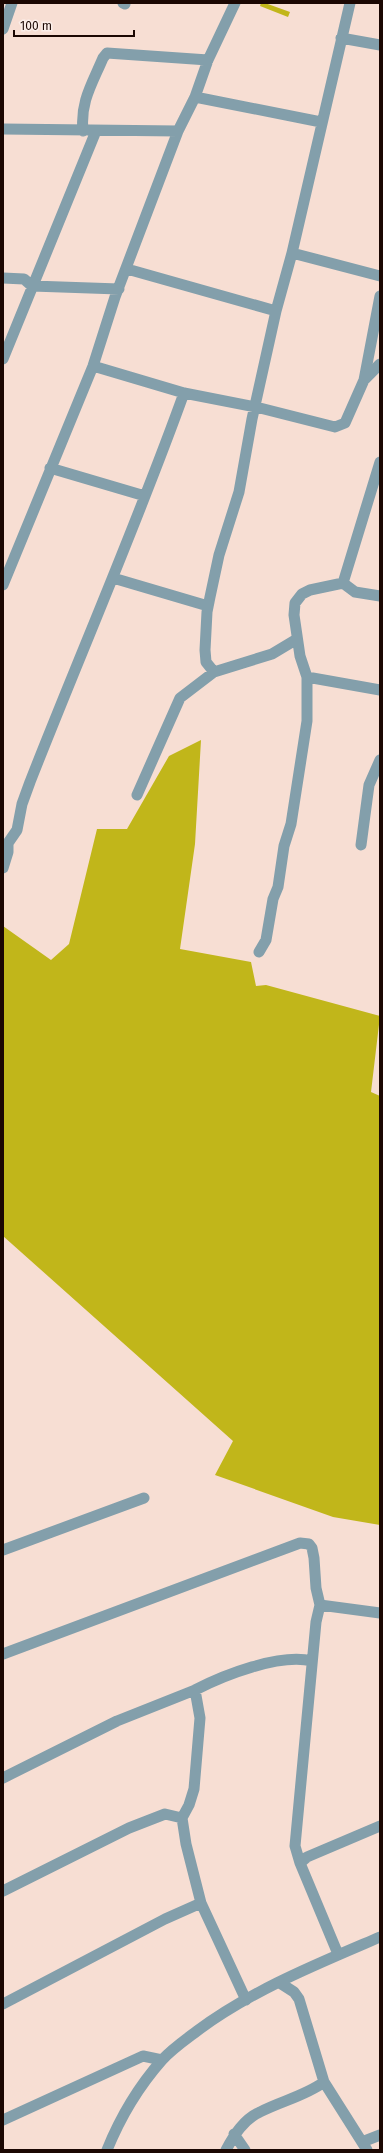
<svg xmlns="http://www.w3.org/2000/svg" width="383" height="2153" font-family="'Fira Sans',sans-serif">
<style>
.green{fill:#c1b61a}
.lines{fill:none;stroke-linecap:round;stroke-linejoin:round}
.minor{stroke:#839fab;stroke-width:11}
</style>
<rect width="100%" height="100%" fill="#f7ded3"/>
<!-- green -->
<path class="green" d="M261 3H265L290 12 288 17 260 6Z
M201 740 195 844 180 949 251 962 256 986 266 985 380 1016 371 1092 380 1096V1525L333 1517 215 1475 233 1441 3 1236V926L51 960 69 944 97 829H127L169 756Z"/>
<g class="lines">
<!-- minor -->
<path class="minor" d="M123 3 125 4
M3 29 12 3
M341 38 380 45
M195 97 321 122
M3 129 178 131
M83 131C80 102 92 84 103 58L107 53 208 60
M292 253 380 276
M127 269 276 311
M3 278 24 279 32 286 119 289
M3 359 96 131
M93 366 184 393 256 407 335 427 345 423 364 380 380 296
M364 380 380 364
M50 468 145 496
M113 578 208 606
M343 583 380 462
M3 585 93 366 115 297 178 131 195 97 208 60 235 3
M214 672 206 662 205 650 207 612 210 597 219 555 239 492 252 419 276 311 292 253 350 3
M307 677 380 690
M137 795 180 698 214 672 272 654 297 639
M361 845 369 785 380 760
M3 868 8 852V843L17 830 22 804 30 782C81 652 137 524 184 393
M259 952 266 940 273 899 278 887 284 846 291 824 307 721V677L300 656 294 615 295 603 302 594 310 590 343 583 355 592 380 596
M3 1550 144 1498
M320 1605 380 1613
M3 1654 300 1543 309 1544 312 1548 314 1558 316 1588 320 1605 316 1622 295 1846 300 1863 338 1954
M195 1690 200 1718 194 1789 189 1805 182 1818 186 1844 201 1903 246 2000
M3 1778 117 1721 195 1690C224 1675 280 1653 312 1661
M300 1863 307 1857 380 1826
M3 1891 129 1828 165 1814 182 1818
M280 1983 294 1992 299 1999 324 2082
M3 2004 165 1919 201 1903
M3 2120 143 2056 162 2060
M234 2134 245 2150
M362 2142 380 2135
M107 2150C120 2118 139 2086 162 2060 172 2049 185 2040 197 2031 252 1990 317 1964 380 1937
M226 2150C234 2135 244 2119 260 2112 281 2101 305 2096 324 2082L367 2150"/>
</g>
<!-- border -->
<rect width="383" height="2153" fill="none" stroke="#1b0702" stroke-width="8"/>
<!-- scale -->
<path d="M14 30v6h120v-6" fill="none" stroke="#1b0702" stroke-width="2"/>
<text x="20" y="30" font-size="12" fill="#1b0702" stroke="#fbeee9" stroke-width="3" paint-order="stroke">100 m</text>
</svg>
